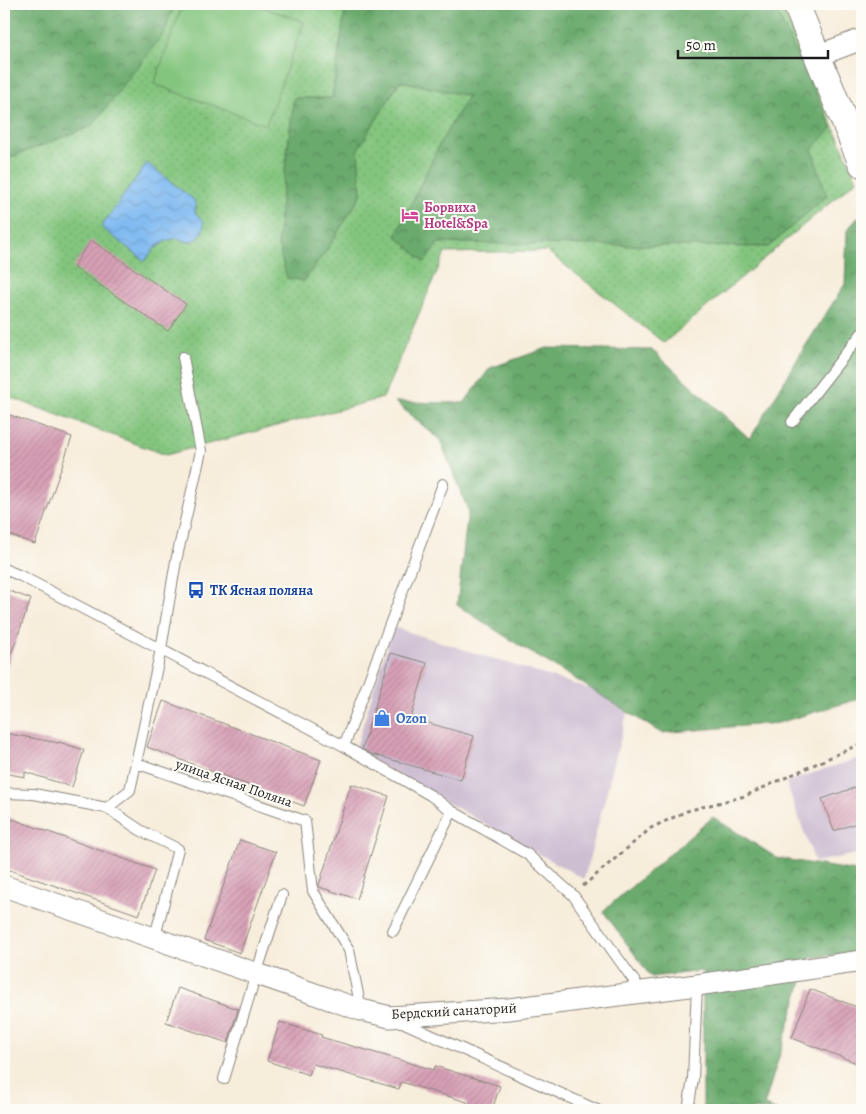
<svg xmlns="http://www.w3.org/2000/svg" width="866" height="1114" font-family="Alegreya,serif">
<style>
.industrial{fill:#cdbed2}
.grass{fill:url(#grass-dots);stroke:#50704d}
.forest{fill:url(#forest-crowns);stroke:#436344}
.garden{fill:#83c57e;stroke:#50704d}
.water{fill:url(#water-waves);stroke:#4e6b86}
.building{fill:url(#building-hatch)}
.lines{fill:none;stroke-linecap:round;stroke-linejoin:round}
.service-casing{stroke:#8a847c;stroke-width:12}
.minor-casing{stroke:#8a847c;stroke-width:23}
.tertiary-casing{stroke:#8a847c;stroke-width:28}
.path{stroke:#8a847c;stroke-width:3;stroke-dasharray:4 4;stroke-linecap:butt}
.service{stroke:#fff;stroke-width:10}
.minor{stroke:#fff;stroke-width:21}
.tertiary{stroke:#fff;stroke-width:26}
.labels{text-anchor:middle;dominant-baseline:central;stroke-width:4;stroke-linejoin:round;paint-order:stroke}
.hotel-label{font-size:14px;font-weight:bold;fill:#b23c85;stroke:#fdfcf7;text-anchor:start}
.transit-label{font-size:14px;font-weight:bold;fill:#164399;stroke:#fdfcf7;text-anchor:start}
.shop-label{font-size:14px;font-weight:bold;fill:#366cbe;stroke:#fdfcf7;text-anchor:start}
.street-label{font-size:14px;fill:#1c1c1c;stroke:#fdfcf7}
</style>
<defs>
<pattern id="grass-dots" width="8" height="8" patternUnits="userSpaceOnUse" patternTransform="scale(1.25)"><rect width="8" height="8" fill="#83c57e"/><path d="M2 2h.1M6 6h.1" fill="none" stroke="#71a96c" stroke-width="1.8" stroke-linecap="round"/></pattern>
<pattern id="forest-crowns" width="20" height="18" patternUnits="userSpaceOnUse" patternTransform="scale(1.25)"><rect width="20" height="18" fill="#6aaa6d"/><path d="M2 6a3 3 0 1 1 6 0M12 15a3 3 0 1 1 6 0" fill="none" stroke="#568a59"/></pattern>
<pattern id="water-waves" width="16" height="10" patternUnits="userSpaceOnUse" patternTransform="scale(1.25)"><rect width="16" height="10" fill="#80baf1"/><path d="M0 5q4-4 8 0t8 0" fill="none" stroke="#6e9fce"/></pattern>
<pattern id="building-hatch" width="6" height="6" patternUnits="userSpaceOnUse" patternTransform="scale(1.25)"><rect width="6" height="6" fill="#d7a0b6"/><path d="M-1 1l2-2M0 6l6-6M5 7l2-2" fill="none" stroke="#b8899c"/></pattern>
</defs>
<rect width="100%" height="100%" fill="#fdfcf7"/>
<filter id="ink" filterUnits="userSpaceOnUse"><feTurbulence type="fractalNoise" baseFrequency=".02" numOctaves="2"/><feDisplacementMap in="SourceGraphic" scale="10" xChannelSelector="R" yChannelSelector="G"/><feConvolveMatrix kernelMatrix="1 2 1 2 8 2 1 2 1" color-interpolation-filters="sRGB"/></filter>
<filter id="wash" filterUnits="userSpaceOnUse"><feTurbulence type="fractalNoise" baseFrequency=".0096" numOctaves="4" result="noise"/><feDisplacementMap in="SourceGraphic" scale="20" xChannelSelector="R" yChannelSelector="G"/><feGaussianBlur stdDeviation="1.12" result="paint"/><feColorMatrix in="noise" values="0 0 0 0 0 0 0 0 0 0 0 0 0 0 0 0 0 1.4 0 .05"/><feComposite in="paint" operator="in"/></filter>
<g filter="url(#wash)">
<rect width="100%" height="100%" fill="#f7eddb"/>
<!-- industrial -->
<path class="industrial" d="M393 627 630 702 584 879 355 751Z
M862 757V853L815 862 786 782Z"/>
<!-- grass -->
<path class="grass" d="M4 4H780L857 180 664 343 547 251 445 253 383 398 166 455 4 395Z"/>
<!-- forest -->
<path class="forest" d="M4 4H174L164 33 92 126 4 160Z
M346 4H773L832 128 812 150 827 196 768 247 438 243 425 262 396 236 440 143 468 96 400 81 358 149 361 195 327 250 304 281 287 278 278 245 281 200 294 98H332Z
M862 213V698L778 723 661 733 564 672 520 646 457 605 468 510 440 440 395 402 464 403 490 368 547 348 652 350 750 439 804 348 845 284 847 230Z
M713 817 777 858 862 872V951L809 958 764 1106 777 1110H703V971L651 977 603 911Z"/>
<!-- garden -->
<path class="garden" d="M183 4H254L304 22 266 125 154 84Z"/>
<!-- water -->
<path class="water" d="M147 163 194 200 196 206 195 212 203 221 204 227 199 238 188 242 177 238 166 241 154 249 145 261 101 227Z"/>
<g id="blocks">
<!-- building -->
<path class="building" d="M91 240 186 304 168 331 73 267Z
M4 413 72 437 35 544 4 533Z
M4 589 31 599 6 668 4 667Z
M391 653 427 663 411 718 474 736 461 780 372 754 362 749Z
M163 701 321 760 304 806 147 747Z
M4 733 59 743V742L84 750 72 787 25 772V777L4 773Z
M351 784 389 796 357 899 319 887V885Z
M859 786 862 796V821L834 831 822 799Z
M4 816 155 870 139 915 4 868Z
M240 840 276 852 240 953 204 940Z
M178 988 238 1009 228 1043 166 1022Z
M810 989 862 1009V1065L792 1038Z
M280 1022 322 1035 321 1037 434 1070 435 1066 500 1086 492 1110H465L467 1102 401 1082 399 1089 313 1064 309 1075 267 1061Z"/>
</g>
</g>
<g filter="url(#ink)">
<use href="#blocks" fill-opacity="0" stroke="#8a847c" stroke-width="1"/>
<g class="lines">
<!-- service casing -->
<g class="service-casing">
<path id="service" d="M792 422 862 333
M4 569 21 576 344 746 430 795 452 811 527 854 573 895 642 992
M344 746 443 484
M136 763 305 821 313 891 349 950 361 1009
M4 793 34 794 107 808 130 790 161 649 176 561 201 451 183 357
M107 808 140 830 178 849 154 940
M393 931 452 811
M400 1021 597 1110
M224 1079 256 974 282 895
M688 1110 693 1079 697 985"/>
</g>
<!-- minor casing -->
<g class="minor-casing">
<path id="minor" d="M817 56 862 39
M4 886 361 1010 390 1017 509 1009 697 985 862 961"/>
</g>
<!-- tertiary casing -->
<g class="tertiary-casing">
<path id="tertiary" d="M796 4 862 164"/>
</g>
<!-- path -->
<path class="path" d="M583 886 651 828 687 811 745 796 862 743"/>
<!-- service -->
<use href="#service" class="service"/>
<!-- minor -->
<use href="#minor" class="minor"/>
<!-- tertiary -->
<use href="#tertiary" class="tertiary"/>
</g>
</g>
<!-- icons -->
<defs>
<g id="hotel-bare" transform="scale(1.35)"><path d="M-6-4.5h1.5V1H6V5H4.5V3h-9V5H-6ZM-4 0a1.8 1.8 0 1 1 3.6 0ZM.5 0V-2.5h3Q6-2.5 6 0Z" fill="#d1479c" stroke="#fdfcf7" stroke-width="2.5" paint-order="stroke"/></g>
<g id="bus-bare" transform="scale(1.35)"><path d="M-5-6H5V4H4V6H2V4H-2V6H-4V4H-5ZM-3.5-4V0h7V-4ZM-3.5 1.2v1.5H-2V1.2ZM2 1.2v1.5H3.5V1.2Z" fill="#1a4fb4" stroke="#fdfcf7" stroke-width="2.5" paint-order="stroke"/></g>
<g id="shop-bare" transform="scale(1.35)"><path d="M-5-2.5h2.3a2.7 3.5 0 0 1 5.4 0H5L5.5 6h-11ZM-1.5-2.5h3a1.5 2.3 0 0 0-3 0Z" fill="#3f7fe0" stroke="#fdfcf7" stroke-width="2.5" paint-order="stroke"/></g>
</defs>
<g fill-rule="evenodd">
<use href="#hotel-bare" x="410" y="215"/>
<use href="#bus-bare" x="196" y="590"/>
<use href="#shop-bare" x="382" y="718"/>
</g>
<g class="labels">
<!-- hotel labels -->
<g class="hotel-label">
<text x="424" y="207">Борвиха<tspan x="424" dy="16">Hotel&amp;Spa</tspan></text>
</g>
<!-- transit labels -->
<g class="transit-label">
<text x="210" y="590">ТК Ясная поляна</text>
</g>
<!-- shop labels -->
<g class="shop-label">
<text x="396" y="718">Ozon</text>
</g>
<!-- street labels -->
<g class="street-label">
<text transform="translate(234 783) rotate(19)">улица Ясная Поляна</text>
<text transform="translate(454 1011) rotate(-3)">Бердский санаторий</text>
</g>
</g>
<!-- margin -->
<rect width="866" height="1114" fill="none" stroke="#fdfcf7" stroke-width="20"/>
<!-- scale -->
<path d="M678 50v8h150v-8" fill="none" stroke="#1c1c1c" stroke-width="2.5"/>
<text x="686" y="50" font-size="15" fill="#1c1c1c" stroke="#fdfcf7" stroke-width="4" paint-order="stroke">50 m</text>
</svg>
